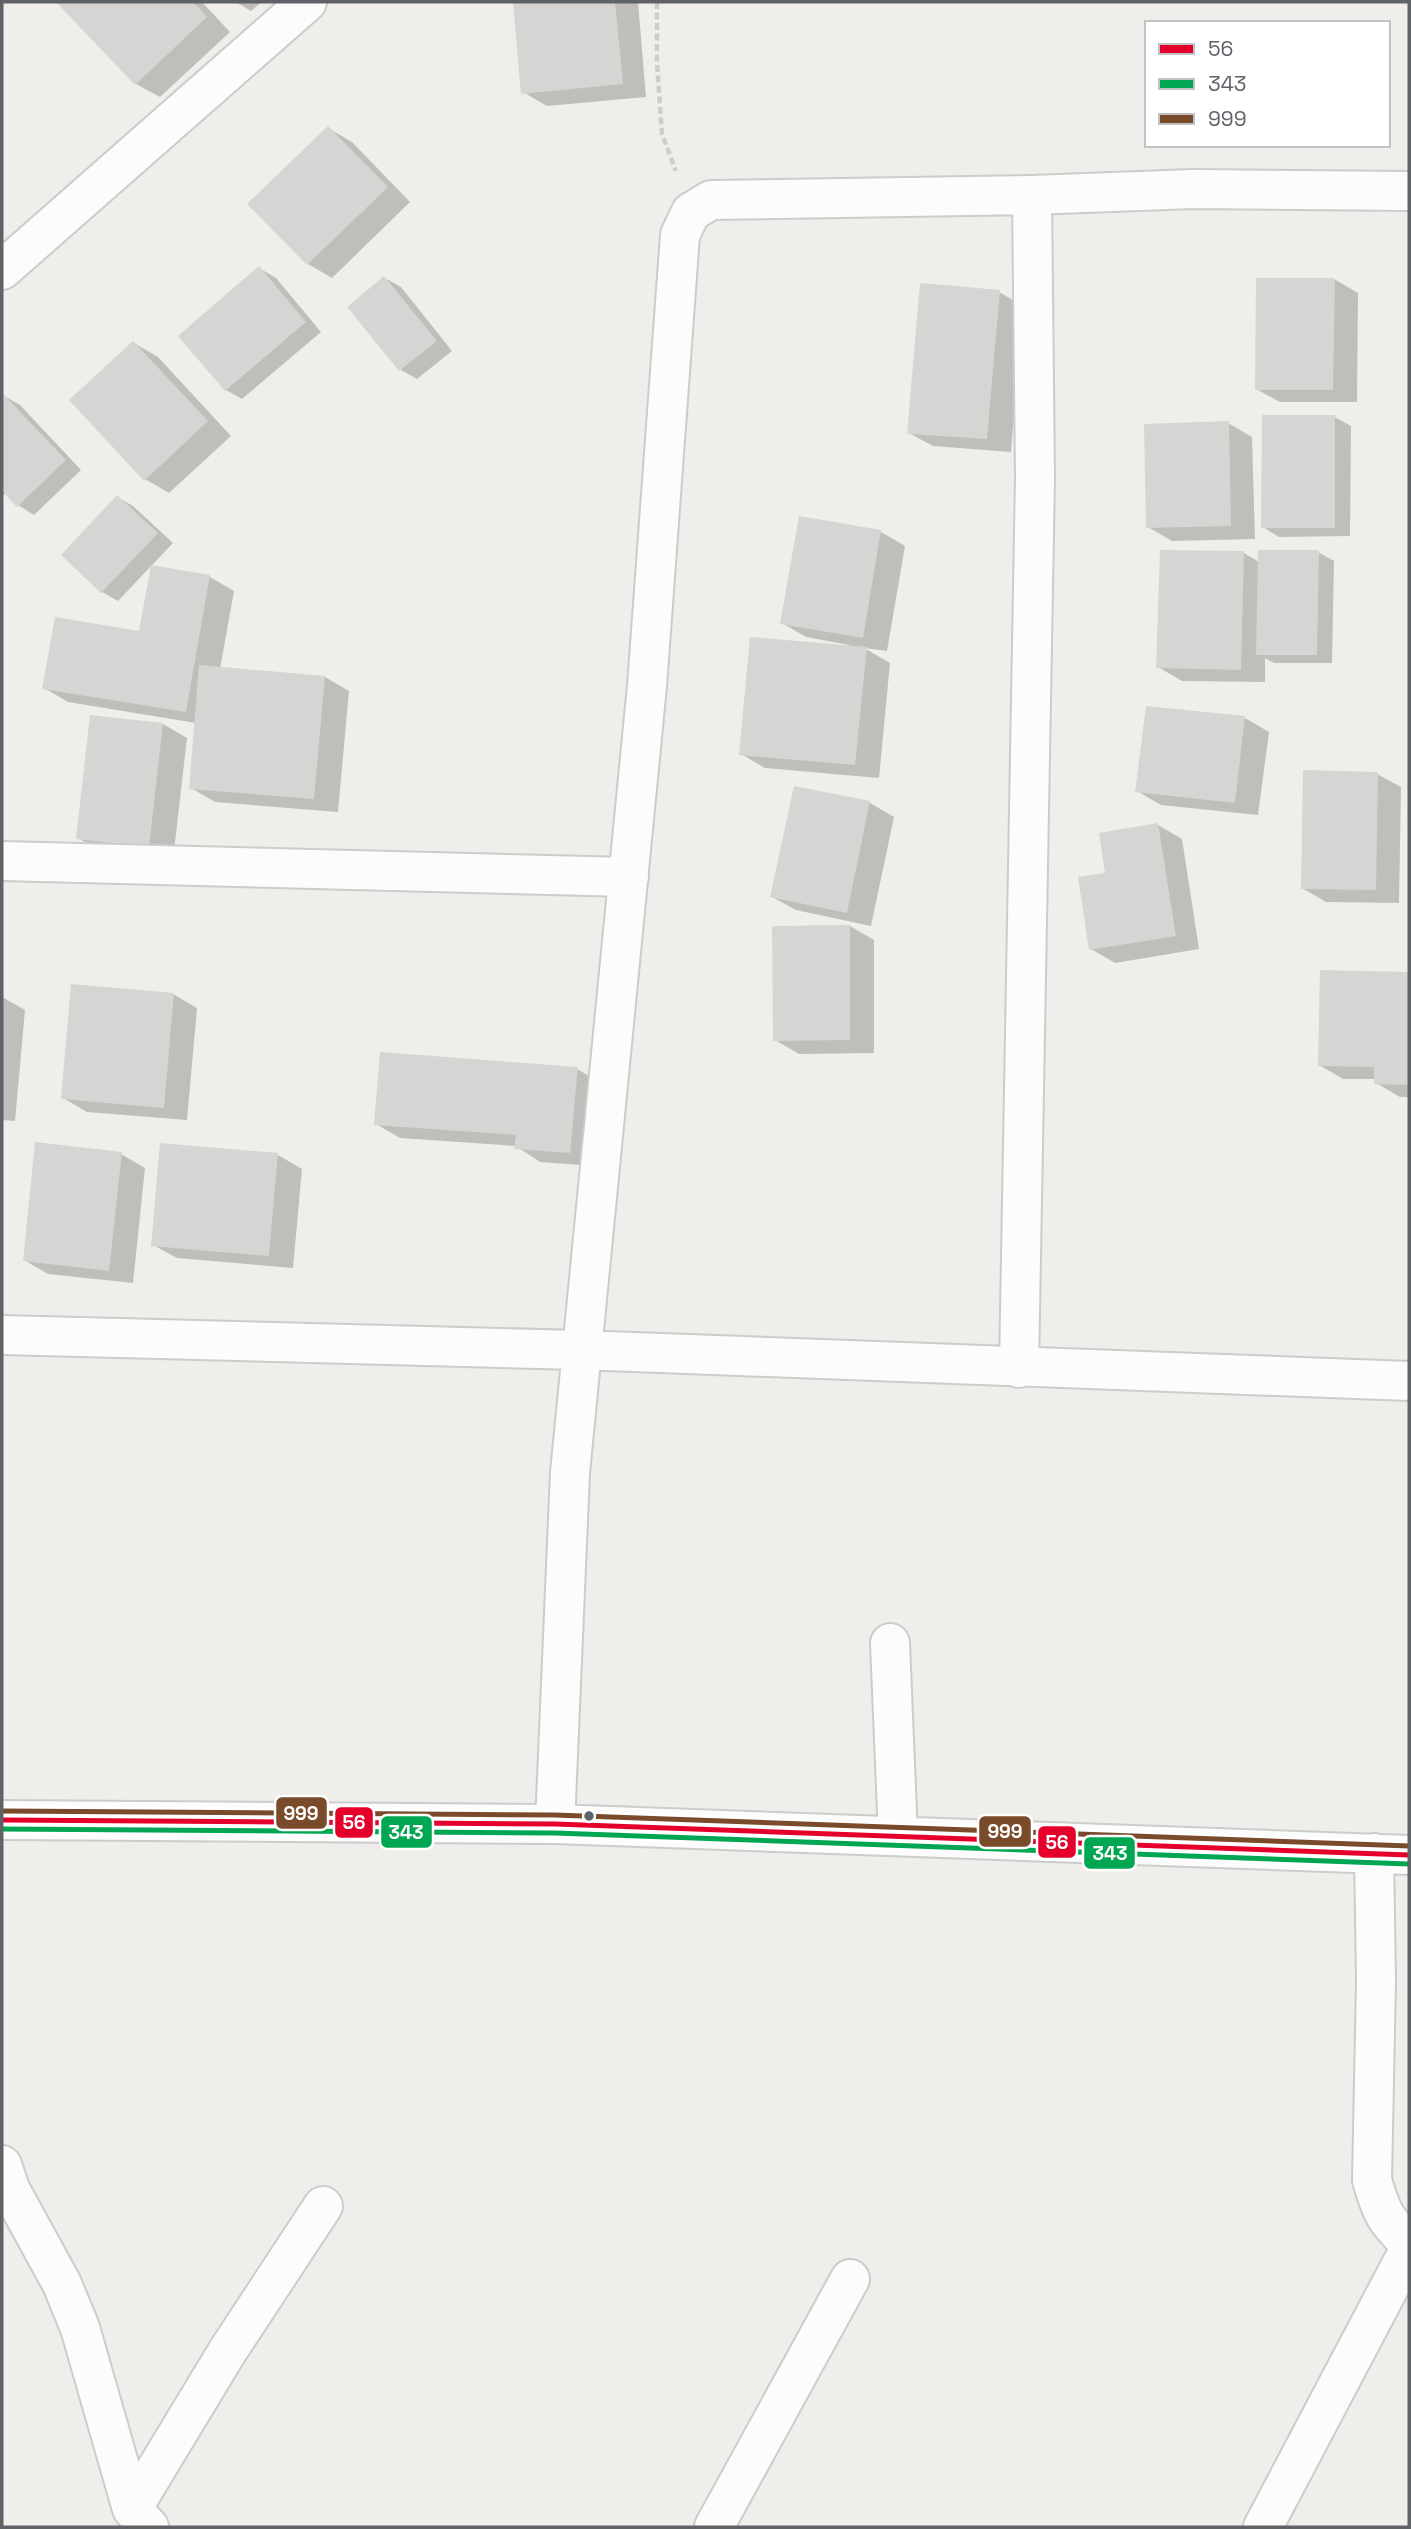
<svg xmlns="http://www.w3.org/2000/svg" width="1411" height="2529" font-family="'Space Grotesk',sans-serif">
<style>
.shadow{fill:#0003}
.building{fill:#d6d5d3}
.lines{fill:none;stroke-linecap:round;stroke-linejoin:round}
.minor-casing{stroke:#cbcccc;stroke-width:42}
.path{stroke:#cacfcc;stroke-width:4.5;stroke-dasharray:7 3.5;stroke-linecap:butt}
.minor{stroke:#fdfcfc;stroke-width:38}
.bus-1-casing{stroke:#fff;stroke-width:10}
.bus-2-casing{stroke:#fff;stroke-width:10}
.bus-3-casing{stroke:#fff;stroke-width:10}
.bus-1{stroke:#e4002b;stroke-width:5}
.bus-2{stroke:#00a651;stroke-width:5}
.bus-3{stroke:#7a4b2a;stroke-width:5}
.bus-dot{fill:#5f6368;stroke:#fff;stroke-width:2.5}
.line-badge{stroke:#fff;stroke-width:2.5}
.badge-label{font-size:19px;text-anchor:middle;font-weight:bold;fill:#fff}
</style>
<rect width="100%" height="100%" fill="#efeeea"/>
<!-- shadow -->
<path class="shadow" d="M58 2H202L230 32 160 97 136 84Z
M236 2H262L251 11Z
M514 2H638L646 97 547 106 523 92Z
M328 128 352 142 410 202 332 278 308 264Z
M259 268 276 278 321 332 242 399 226 390Z
M385 278 401 287 452 351 417 379 401 370Z
M1334 279 1358 293 1357 402H1280L1256 389Z
M999 292 1023 306 1011 452 933 446 909 433Z
M134 343 158 357 231 436 169 493 145 479Z
M4 396 20 405 81 470 34 515 18 505 6 493 2 497Z
M1335 417 1351 426 1350 536 1279 537 1263 527Z
M1228 423 1252 437 1255 539 1172 541 1148 527Z
M117 497 133 506 173 543 118 601 102 592Z
M800 518 881 532 905 546 887 651 864 648 890 663 879 778 765 768 741 754 848 647 849 645 806 637 782 623Z
M1318 552 1334 561 1332 663H1274L1265 658V682L1182 681 1158 667 1244 553 1259 562Z
M152 567 210 577 234 591 220 669 325 677 349 691 338 812 215 802 191 788 196 723 68 702 44 688 140 633Z
M1245 718 1269 732 1258 815 1161 805 1137 791Z
M163 724 187 738 173 860 102 852 78 838Z
M1377 774 1401 787 1399 903 1326 902 1302 888Z
M795 788 870 803 894 817 871 926 796 910 772 897Z
M1158 825 1182 839 1199 949 1115 963 1091 949 1107 874Z
M850 926 874 940V1053L799 1054 775 1040Z
M1322 972 1409 973V1097H1400L1376 1083V1079H1343L1319 1065Z
M173 994 197 1008 187 1120 87 1112 63 1098Z
M2 997 25 1010 15 1121 2 1120Z
M577 1069 601 1083 594 1166 540 1162 516 1146 400 1138 376 1124Z
M121 1154 145 1168 133 1283 48 1274 24 1260Z
M278 1155 302 1169 293 1268 177 1258 153 1245Z"/>
<!-- building -->
<path class="building" d="M56 2H193L207 17 135 85Z
M513 2H615L623 84 521 94Z
M328 126 388 187 307 265 247 204Z
M259 266 306 322 225 391 178 336Z
M384 276 437 341 399 371 347 307Z
M1256 278H1335L1333 390H1255Z
M920 283 1000 290 987 439 907 434Z
M133 341 208 421 144 481 69 400Z
M3 394 66 460 17 507 2 491Z
M1262 415H1335V528H1261Z
M1229 421 1231 526 1146 528 1144 424Z
M117 495 158 533 101 593 61 555Z
M799 516 881 530 863 638 780 624Z
M1160 550 1244 551 1241 670 1156 668Z
M1258 550H1319L1317 655H1256Z
M151 565 210 575 186 712 42 689 55 617 139 631Z
M750 637 867 647 855 765 739 755Z
M199 665 325 676 314 799 189 789Z
M1146 706 1245 716 1235 803 1135 792Z
M90 715 163 723 149 847 76 839Z
M1303 770 1378 772 1376 890 1301 889Z
M794 786 870 801 847 913 770 897Z
M1158 823 1176 936 1089 950 1078 877 1105 873 1099 833Z
M850 925V1040L773 1041 772 926Z
M1320 970 1409 972V1085L1374 1084V1067L1318 1066Z
M71 984 174 993 164 1108 61 1099Z
M380 1052 578 1067 570 1153 514 1149 516 1135 374 1125Z
M35 1142 122 1152 109 1271 23 1261Z
M160 1143 278 1153 269 1256 151 1246Z"/>
<g class="lines">
<!-- minor casing -->
<g class="minor-casing">
<path id="minor" d="M2 270 307 2
M2 861 629 877
M2 1335 580 1350 1409 1381
M1019 1368 1035 477 1032 195
M890 1643 898 1836
M2 1820 555 1824 1409 1855
M555 1824 570 1473 647 686 680 235 691 212 711 200 1032 195 1193 189 1409 191
M1374 1853 1376 1981 1372 2180C1381 2212 1385 2220 1409 2243
M2 2165 10 2189 62 2284 80 2328 132 2509 149 2527
M132 2509 227 2352 323 2206
M714 2527 850 2279
M1263 2527 1409 2250"/>
</g>
<!-- path -->
<path class="path" d="M657 2V63L662 134 676 171"/>
<!-- minor -->
<use href="#minor" class="minor"/>
<!-- bus-1 casing -->
<g class="bus-1-casing">
<path id="bus-1" d="M2 1820 555 1824 1409 1855"/>
</g>
<!-- bus-2 casing -->
<g class="bus-2-casing">
<path id="bus-2" d="M2 1829 555 1833 1409 1864"/>
</g>
<!-- bus-3 casing -->
<g class="bus-3-casing">
<path id="bus-3" d="M2 1811 555 1815 1409 1846"/>
</g>
<!-- bus-1 -->
<use href="#bus-1" class="bus-1"/>
<!-- bus-2 -->
<use href="#bus-2" class="bus-2"/>
<!-- bus-3 -->
<use href="#bus-3" class="bus-3"/>
</g>
<!-- markers -->
<circle class="bus-dot" cx="589" cy="1816" r="6"/>
<g class="line-badge">
<rect x="275" y="1796" width="53" height="34" rx="7" fill="#7a4b2a"/>
<rect x="334" y="1806" width="40" height="33" rx="7" fill="#e4002b"/>
<rect x="978" y="1815" width="54" height="33" rx="7" fill="#7a4b2a"/>
<rect x="380" y="1815" width="53" height="34" rx="7" fill="#00a651"/>
<rect x="1037" y="1825" width="40" height="34" rx="7" fill="#e4002b"/>
<rect x="1083" y="1836" width="53" height="34" rx="7" fill="#00a651"/>
</g>
<g class="badge-label">
<text x="301" y="1820">999</text>
<text x="354" y="1829">56</text>
<text x="1005" y="1838">999</text>
<text x="406" y="1839">343</text>
<text x="1057" y="1849">56</text>
<text x="1110" y="1860">343</text>
</g>
<!-- border -->
<rect width="1411" height="2529" fill="none" stroke="#5f6368" stroke-width="7"/>
<!-- legend -->
<rect x="1145" y="21" width="245" height="126" fill="#ffffff" stroke="#bfc1c3" stroke-width="2"/>
<rect x="1159" y="44" width="35" height="10" fill="#e4002b" stroke="#bfc1c3" stroke-width="2"/>
<text x="1208" y="56" font-size="21" fill="#5f6368">56</text>
<rect x="1159" y="79" width="35" height="10" fill="#00a651" stroke="#bfc1c3" stroke-width="2"/>
<text x="1208" y="91" font-size="21" fill="#5f6368">343</text>
<rect x="1159" y="114" width="35" height="10" fill="#7a4b2a" stroke="#bfc1c3" stroke-width="2"/>
<text x="1208" y="126" font-size="21" fill="#5f6368">999</text>
</svg>
